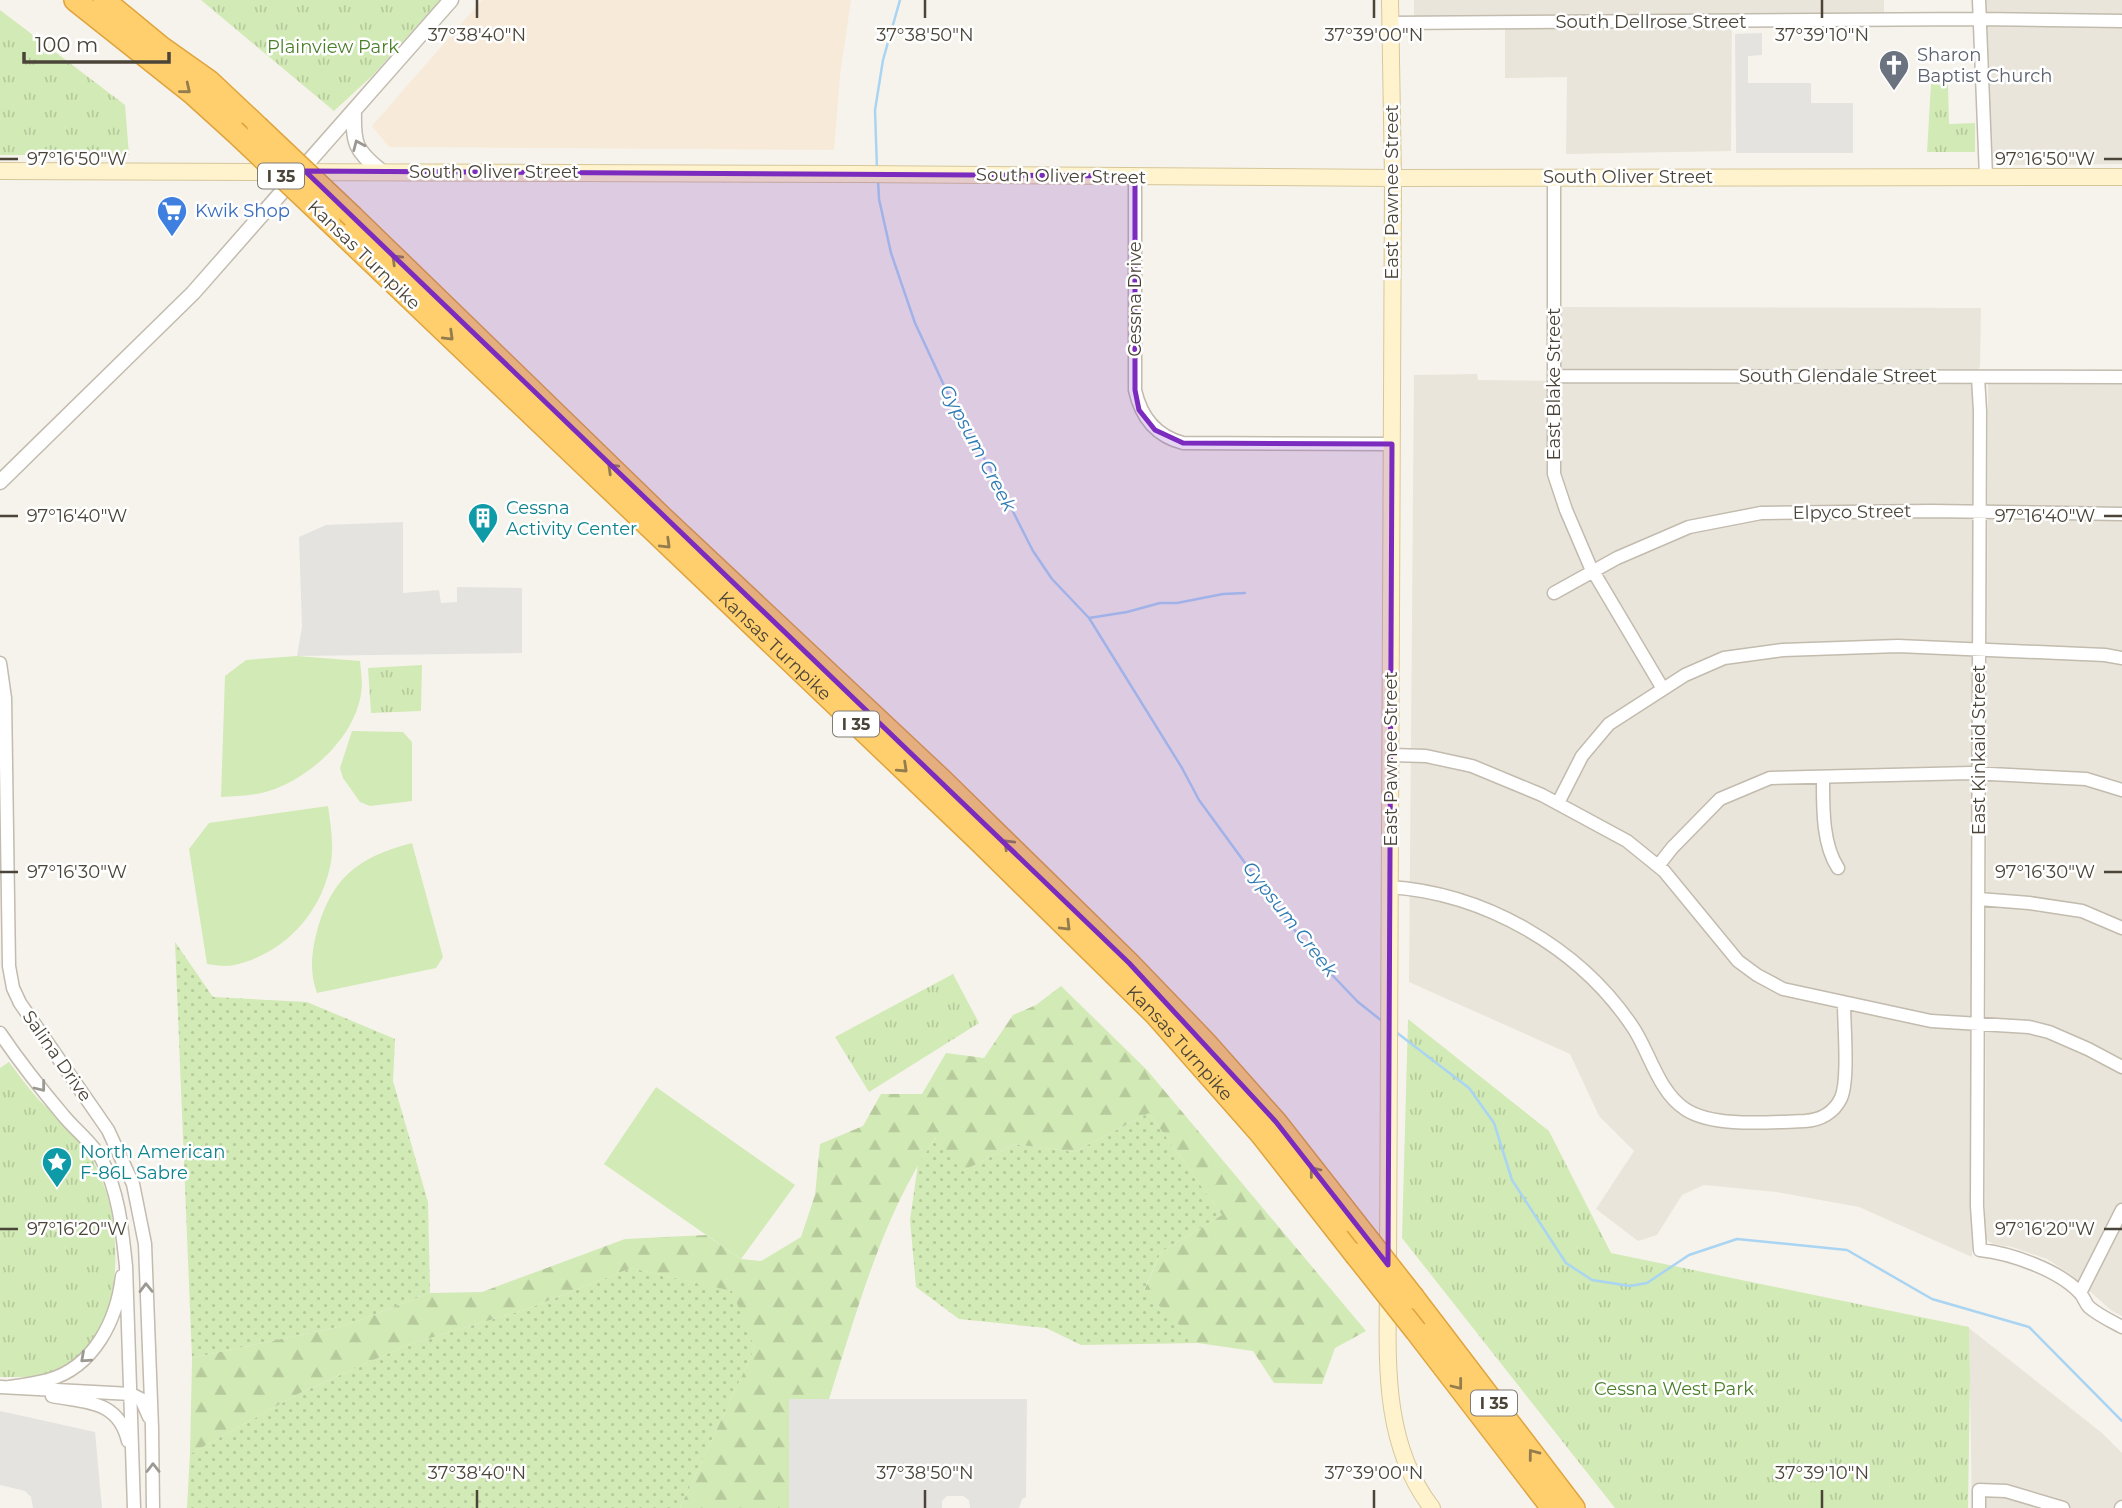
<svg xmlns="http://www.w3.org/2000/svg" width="2122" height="1508" font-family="Montserrat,sans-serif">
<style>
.residential{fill:#eae5da}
.commercial{fill:#f7ead8}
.grass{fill:url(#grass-dots)}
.forest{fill:url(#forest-firs)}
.park{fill:url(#park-tufts)}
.pitch{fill:#d2eab5}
.parking{fill:#e5e3e0}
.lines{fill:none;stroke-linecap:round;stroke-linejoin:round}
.stream{stroke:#a9d4f2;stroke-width:2.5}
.minor-casing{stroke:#c2bbae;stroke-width:15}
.tertiary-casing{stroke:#c2bbae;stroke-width:17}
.secondary-casing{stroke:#d6c79b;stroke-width:18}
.motorway-casing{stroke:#e0a43c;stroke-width:24}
.minor{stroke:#fff;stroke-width:12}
.tertiary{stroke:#fff;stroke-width:14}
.secondary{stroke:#fff3cd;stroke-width:16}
.motorway{stroke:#ffcf6e;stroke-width:21}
.motorway-bridge-casing{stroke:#e0a43c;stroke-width:24;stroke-linecap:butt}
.motorway-bridge{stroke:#ffcf6e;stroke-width:21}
.oneway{stroke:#937c4e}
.oneway2{stroke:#9c9892}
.marked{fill:#7b2cbf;fill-opacity:0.2;stroke:#7b2cbf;stroke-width:5;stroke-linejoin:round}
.ticks{fill:none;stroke:#4b4439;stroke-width:2.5}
.labels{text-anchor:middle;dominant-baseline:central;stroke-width:5;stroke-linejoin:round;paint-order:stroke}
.shield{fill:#fff;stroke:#817c74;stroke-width:2}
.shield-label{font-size:16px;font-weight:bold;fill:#4b4439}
.street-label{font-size:18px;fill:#4b4439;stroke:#fff}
.park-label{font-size:18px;fill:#4a7f2a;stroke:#fff}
.worship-label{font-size:18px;fill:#5b616d;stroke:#fff;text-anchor:start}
.shop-label{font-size:18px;fill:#366cbe;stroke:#fff;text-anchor:start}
.culture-label{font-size:18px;fill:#0d838f;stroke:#fff;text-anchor:start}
.water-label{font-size:19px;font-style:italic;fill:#2e7ab2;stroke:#fff}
.ticks-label{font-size:18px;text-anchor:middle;fill:#4b4439;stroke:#fff;stroke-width:5;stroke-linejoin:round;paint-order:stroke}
</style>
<defs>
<pattern id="grass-dots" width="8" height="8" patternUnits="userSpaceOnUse" patternTransform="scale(1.75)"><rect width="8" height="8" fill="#d2eab5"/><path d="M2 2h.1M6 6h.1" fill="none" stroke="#b6ca9c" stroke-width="1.8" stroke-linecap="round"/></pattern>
<pattern id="forest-firs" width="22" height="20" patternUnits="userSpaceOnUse" patternTransform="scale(1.75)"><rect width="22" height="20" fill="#d2eab5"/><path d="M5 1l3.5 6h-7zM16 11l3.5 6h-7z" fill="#b6ca9c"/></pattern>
<pattern id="park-tufts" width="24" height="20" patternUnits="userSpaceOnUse" patternTransform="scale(1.75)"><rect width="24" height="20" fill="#d2eab5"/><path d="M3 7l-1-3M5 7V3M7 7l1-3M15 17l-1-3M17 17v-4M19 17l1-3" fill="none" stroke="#b6ca9c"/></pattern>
</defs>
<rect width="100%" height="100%" fill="#f6f3ec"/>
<!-- residential -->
<path class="residential" d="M1414 0H1884V13L1732 14 1731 151 1566 154 1567 77 1505 78V16H1414Z
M1986 0H2122V164L1999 165 1993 159 1990 150Z
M1561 307 1981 308 1980 366 1973 384 1972 1257 1859 1207 1776 1192 1704 1185 1682 1195 1657 1235 1638 1241 1596 1209 1634 1151 1599 1116 1570 1054 1409 982 1414 375 1477 374 1478 380 1561 381Z
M2122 380V1316L2112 1311 2070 1274 2047 1259 2012 1247 1994 1244 1988 1241 1985 1236 1988 385 1990 381Z
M1969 1328 2102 1433 2122 1453V1508H1972Z"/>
<!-- commercial -->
<path class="commercial" d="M482 0H851L840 75 834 150 389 147 372 126Z"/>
<!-- grass -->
<path class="grass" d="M175 942 213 997 307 1002 395 1039 393 1081 428 1202 430 1293 347 1325 192 1358Z
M1149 1113 1222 1215 1161 1252 1144 1290 1198 1343 1081 1345 1046 1328 959 1319 916 1287 910 1220 918 1164 937 1136 963 1171 1015 1144 1074 1152Z
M631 1268 733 1291 755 1348 680 1508H187L190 1454 300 1393 407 1345 527 1309Z"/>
<!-- forest -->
<path class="forest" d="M1061 986 1147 1070 1366 1331 1335 1348 1322 1384 1274 1383 1253 1351 1198 1343 1144 1291 1161 1252 1222 1215 1149 1113 1074 1152 1015 1144 963 1171 936 1137C883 1213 857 1311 829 1399H789V1508H680L755 1348 732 1291 631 1268 527 1309 407 1345 300 1393 190 1454 192 1358 347 1325 430 1293 482 1292 625 1239 706 1235 741 1259 761 1261 801 1237 815 1195 820 1144 863 1126 881 1094H922L946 1053 984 1058 1013 1015 1036 1005Z"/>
<!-- park -->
<path class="park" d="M201 0H440L373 75 334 111Z
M0 10 125 105 129 155H0Z
M1931 84H1948L1949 124 1975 123V152H1927Z
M422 665 421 711 371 713 368 668Z
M953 974 979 1023 869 1092 835 1037Z
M1408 1019 1549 1131 1611 1253 1969 1327 1970 1377 1968 1508H1615L1402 1238Z
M9 1062C19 1075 28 1088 39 1100 53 1115 75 1128 85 1145 95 1164 105 1184 110 1205 122 1262 119 1355 48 1374 33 1378 16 1377 0 1377V1068Z"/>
<!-- pitch -->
<path class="pitch" d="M297 656 360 661C361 672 363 683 361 694 354 738 310 778 269 791 253 796 236 796 221 797L225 676 246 660Z
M352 731 403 732 412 742V801L370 806 360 802 343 778 340 768Z
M328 806C331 828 335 850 329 871 318 917 281 955 234 965 225 967 215 965 207 964L189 849 209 823Z
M412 843 443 957 436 968 317 993C310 974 311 955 316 935 330 879 357 857 412 843Z
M656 1087 795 1185 741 1259 604 1164Z"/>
<!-- parking -->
<path class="parking" d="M1762 33V55L1748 56V83H1811V103H1853V153H1736L1735 34Z
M403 522V593L439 590 441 603 457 602V587L522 588V653L297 656 302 627 299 537 326 525Z
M789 1399H1027L1026 1497 1022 1499 1019 1508H970L969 1500 963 1496H947L942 1501V1508H789Z
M0 1411 95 1432 102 1508H33L31 1497 25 1491 0 1485Z"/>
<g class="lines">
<!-- stream -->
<path class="stream" d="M877 169 875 110 883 60 900 0
M878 180 879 199 891 253 915 323 954 407 997 480 1033 551 1052 579 1089 618 1182 768 1199 800 1256 878 1314 956 1358 1002 1382 1021
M1089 618 1127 612 1160 603H1177L1223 594 1245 593
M1396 1032 1469 1088 1494 1123 1512 1180 1566 1263 1592 1280 1630 1286 1647 1283 1689 1255 1737 1239 1847 1250 1932 1299 2029 1327 2122 1421"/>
<!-- minor casing -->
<g class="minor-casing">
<path id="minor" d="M1979 0 1986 177
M1391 23 1979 19 2122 21
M1135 176V390C1141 417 1156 436 1183 443L1392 444
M1554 178V474L1566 510 1590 566 1663 689
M1554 376 2122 377
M1978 377 1980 411 1977 1206 1980 1250C2010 1253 2059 1270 2080 1293 2084 1297 2085 1303 2089 1307 2098 1315 2111 1321 2122 1327
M1554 593 1617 558 1689 527 1761 513 1931 511 2122 514
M0 663 5 698 9 966 13 988 20 1003 108 1130 133 1184 145 1244 152 1428 153 1508
M1391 755 1426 756 1472 766 1542 795 1627 841 1664 871 1738 961 1757 975 1783 989 1931 1021 2029 1027 2049 1032 2088 1049 2122 1067
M1823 777C1823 806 1822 844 1838 868
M1558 803 1582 756 1609 724 1685 675 1724 658 1783 650 1898 646 2105 655 2122 658
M1658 866 1672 848 1720 799 1770 778 1971 773 2086 779 2122 790
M1389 887C1485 893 1581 948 1634 1029 1650 1054 1659 1092 1685 1109 1713 1128 1771 1122 1805 1121 1820 1120 1834 1113 1841 1098 1849 1080 1844 1026 1844 1003
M1979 899 2029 903 2082 911 2122 928
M0 1033C19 1061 41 1089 63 1115 75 1130 93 1143 102 1160 119 1193 122 1230 126 1266L134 1508
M2080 1293 2122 1210
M0 1387 131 1394 141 1399 149 1417
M10 1387C23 1385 36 1383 48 1380 94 1367 117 1320 122 1276
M52 1396C87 1403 118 1400 128 1441
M1979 1508V1490L2006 1491 2063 1508
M2121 1508 2122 1507"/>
</g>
<!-- tertiary casing -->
<g class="tertiary-casing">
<path id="tertiary" d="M354 110C353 144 355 150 381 171
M0 482 193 293 451 0"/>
</g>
<!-- secondary casing -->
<g class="secondary-casing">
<path id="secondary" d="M0 171 858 174 1393 178 2122 177
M1388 1270 1393 178 1390 0
M1388 1292C1387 1367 1384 1446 1432 1508"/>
</g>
<!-- motorway casing -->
<g class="motorway-casing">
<g id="motorway">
<path d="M75 0 192 93 234 131"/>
<path d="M104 0 161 47 209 81 258 127"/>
<path d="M353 217 662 517 941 779 1129 963 1205 1042 1276 1122 1356 1224"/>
<path id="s1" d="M329 221 977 839 1156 1015 1261 1134 1355 1254"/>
<path d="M1414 1298 1574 1508"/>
<path d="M1416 1331 1552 1508"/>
</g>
</g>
<!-- minor -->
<use href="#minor" class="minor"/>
<!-- tertiary -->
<use href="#tertiary" class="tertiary"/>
<!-- secondary -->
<use href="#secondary" class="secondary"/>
<!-- motorway -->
<use href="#motorway" class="motorway"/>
<!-- motorway-bridge casing -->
<g class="motorway-bridge-casing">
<path id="motorway-bridge" d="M258 127 353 217
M234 131 329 221
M1356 1224 1414 1298
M1355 1254 1416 1331"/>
</g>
<!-- motorway-bridge -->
<use href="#motorway-bridge" class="motorway-bridge"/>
</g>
<!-- one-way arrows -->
<defs><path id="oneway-chevron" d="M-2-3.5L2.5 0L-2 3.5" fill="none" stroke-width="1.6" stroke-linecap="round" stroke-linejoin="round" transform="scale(1.75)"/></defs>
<g class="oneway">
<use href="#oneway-chevron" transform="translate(186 89) rotate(39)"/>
<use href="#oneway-chevron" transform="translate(396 259) rotate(-136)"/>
<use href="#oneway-chevron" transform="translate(449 336) rotate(44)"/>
<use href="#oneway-chevron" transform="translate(612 468) rotate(-136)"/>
<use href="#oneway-chevron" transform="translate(666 544) rotate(44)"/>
<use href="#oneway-chevron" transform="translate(903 768) rotate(43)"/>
<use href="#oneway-chevron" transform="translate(1008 844) rotate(-136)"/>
<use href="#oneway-chevron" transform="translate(1066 926) rotate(45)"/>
<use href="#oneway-chevron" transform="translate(1314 1171) rotate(-128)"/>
<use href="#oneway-chevron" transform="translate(1458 1385) rotate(52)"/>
<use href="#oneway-chevron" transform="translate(1533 1454) rotate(-127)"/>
</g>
<g class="oneway2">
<use href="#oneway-chevron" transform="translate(358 145) rotate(-113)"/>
<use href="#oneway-chevron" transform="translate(41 1087) rotate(52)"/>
<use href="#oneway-chevron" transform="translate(146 1288) rotate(-91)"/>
<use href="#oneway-chevron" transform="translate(85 1358) rotate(138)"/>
<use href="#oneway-chevron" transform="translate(153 1468) rotate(-90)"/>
</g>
<!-- marked area -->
<path class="marked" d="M305 171 1135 176V390L1139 410 1155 430 1183 443 1392 444 1388 1265 1276 1122 1129 963Z"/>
<!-- ticks -->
<path class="ticks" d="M477 0V18M925 0V18M1374 0V18M1822 0V18M0 159H18M2104 159H2122M0 516H18M2104 516H2122M0 872H18M2104 872H2122M0 1229H18M2104 1229H2122M477 1490V1508M925 1490V1508M1374 1490V1508M1822 1490V1508"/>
<!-- icons -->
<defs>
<g id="church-pin" transform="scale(1.575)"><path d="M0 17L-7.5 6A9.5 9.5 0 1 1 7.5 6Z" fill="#6b7280" stroke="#fff"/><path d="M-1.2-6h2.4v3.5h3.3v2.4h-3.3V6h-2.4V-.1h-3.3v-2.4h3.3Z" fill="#fff"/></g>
<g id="supermarket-pin" transform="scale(1.575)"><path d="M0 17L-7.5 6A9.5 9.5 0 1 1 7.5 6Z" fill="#3f7fe0" stroke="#fff"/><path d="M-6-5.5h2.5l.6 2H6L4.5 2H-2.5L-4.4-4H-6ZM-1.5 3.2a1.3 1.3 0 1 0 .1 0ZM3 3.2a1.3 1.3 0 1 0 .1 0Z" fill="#fff"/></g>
<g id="building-pin" transform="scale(1.575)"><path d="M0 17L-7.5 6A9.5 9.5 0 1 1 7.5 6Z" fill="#0f9aa8" stroke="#fff"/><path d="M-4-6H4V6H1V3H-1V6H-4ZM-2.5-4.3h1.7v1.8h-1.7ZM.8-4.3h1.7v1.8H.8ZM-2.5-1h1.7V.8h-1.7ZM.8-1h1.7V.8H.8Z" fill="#fff"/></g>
<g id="sight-pin" transform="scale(1.575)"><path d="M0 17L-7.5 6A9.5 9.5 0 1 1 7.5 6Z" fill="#0f9aa8" stroke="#fff"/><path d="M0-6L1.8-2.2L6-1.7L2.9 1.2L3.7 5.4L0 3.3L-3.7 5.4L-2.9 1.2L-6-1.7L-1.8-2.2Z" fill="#fff"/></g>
</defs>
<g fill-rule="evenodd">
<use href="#church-pin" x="1894" y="65"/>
<use href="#supermarket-pin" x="172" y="211"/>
<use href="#building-pin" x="483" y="518"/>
<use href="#sight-pin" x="57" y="1162"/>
</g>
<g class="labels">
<!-- shield labels -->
<g class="shield">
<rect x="258" y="163.5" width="46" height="25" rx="5"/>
<rect x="833" y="711.5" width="46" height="25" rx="5"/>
<rect x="1471" y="1390.5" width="46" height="25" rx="5"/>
</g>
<g class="shield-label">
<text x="281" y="176">I 35</text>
<text x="856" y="724">I 35</text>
<text x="1494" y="1403">I 35</text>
</g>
<!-- street labels -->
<g class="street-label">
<text x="1651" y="22">South Dellrose Street</text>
<text x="494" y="172">South Oliver Street</text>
<text transform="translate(1061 176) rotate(1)">South Oliver Street</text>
<text x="1628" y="177">South Oliver Street</text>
<text transform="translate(1392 192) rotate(-90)">East Pawnee Street</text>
<text transform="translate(364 255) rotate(44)">Kansas Turnpike</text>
<text transform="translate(1135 299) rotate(-90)">Cessna Drive</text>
<text x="1838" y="376">South Glendale Street</text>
<text transform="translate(1554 384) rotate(-90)">East Blake Street</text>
<text transform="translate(1852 512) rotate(-1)">Elpyco Street</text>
<text stroke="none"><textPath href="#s1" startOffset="616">Kansas Turnpike</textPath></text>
<text transform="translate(1979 750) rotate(-90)">East Kinkaid Street</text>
<text transform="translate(1391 759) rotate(-90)">East Pawnee Street</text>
<text stroke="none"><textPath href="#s1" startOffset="1183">Kansas Turnpike</textPath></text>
<text transform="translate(57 1056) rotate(55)">Salina Drive</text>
</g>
<!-- park labels -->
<g class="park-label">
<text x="333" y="47">Plainview Park</text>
<text x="1674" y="1389">Cessna West Park</text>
</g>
<!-- worship labels -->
<g class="worship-label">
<text x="1917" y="55">Sharon<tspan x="1917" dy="21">Baptist Church</tspan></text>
</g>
<!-- shop labels -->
<g class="shop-label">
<text x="195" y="211">Kwik Shop</text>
</g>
<!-- culture labels -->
<g class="culture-label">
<text x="506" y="508">Cessna<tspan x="506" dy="21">Activity Center</tspan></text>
<text x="80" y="1152">North American<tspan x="80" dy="21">F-86L Sabre</tspan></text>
</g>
<!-- water labels -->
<g class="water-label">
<text transform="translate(978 448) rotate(62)">Gypsum Creek</text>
<text transform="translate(1290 919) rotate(52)">Gypsum Creek</text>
</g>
</g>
<g class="ticks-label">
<text x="477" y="41">37°38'40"N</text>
<text x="925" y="41">37°38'50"N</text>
<text x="1374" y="41">37°39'00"N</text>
<text x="1822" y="41">37°39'10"N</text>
<text x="2045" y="165">97°16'50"W</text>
<text x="77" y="165">97°16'50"W</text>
<text x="2045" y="522">97°16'40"W</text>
<text x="77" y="522">97°16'40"W</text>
<text x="2045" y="878">97°16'30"W</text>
<text x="77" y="878">97°16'30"W</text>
<text x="2045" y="1235">97°16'20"W</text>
<text x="77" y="1235">97°16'20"W</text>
<text x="477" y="1479">37°38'40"N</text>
<text x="925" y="1479">37°38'50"N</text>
<text x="1374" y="1479">37°39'00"N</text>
<text x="1822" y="1479">37°39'10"N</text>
</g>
<!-- scale -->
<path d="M24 52v10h145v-10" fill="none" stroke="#4b4439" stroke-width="3.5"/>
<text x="35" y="52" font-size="21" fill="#4b4439" stroke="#ffffff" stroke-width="5" paint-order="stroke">100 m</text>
</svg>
